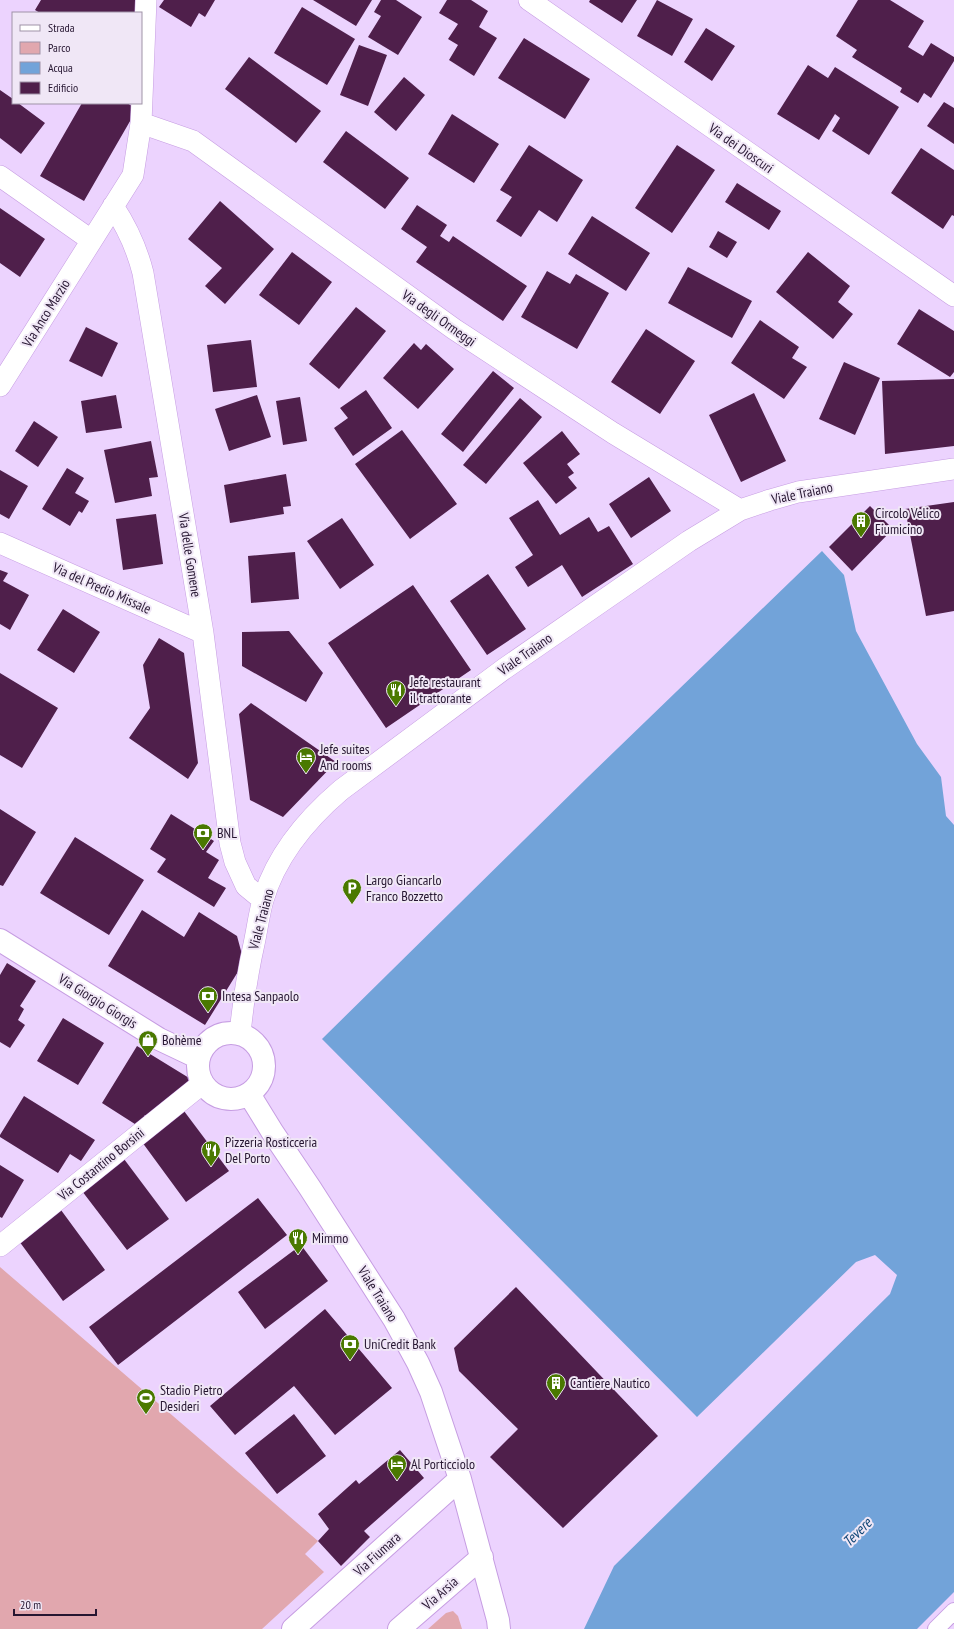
<svg xmlns="http://www.w3.org/2000/svg" width="954" height="1629" font-family="'PT Sans Narrow',sans-serif">
<style>
.green{fill:#e1a7ae}
.water{fill:#72a3d9}
.building{fill:#4f1f4b}
.lines{fill:none;stroke-linecap:round;stroke-linejoin:round}
.pedestrian-casing{stroke:#c69de2;stroke-width:18}
.minor-casing{stroke:#c69de2;stroke-width:22}
.tertiary-casing{stroke:#c69de2;stroke-width:24}
.pedestrian{stroke:#fff;stroke-width:16}
.minor{stroke:#fff;stroke-width:21}
.tertiary{stroke:#fff;stroke-width:22}
.labels{text-anchor:middle;dominant-baseline:central;stroke-width:4;stroke-linejoin:round;paint-order:stroke}
.street-label{font-size:14px;fill:#261631;stroke:#f0e7f6}
.poi-label{font-size:14px;fill:#261631;stroke:#f0e7f6;text-anchor:start}
.water-label{font-size:15px;font-style:italic;fill:#104677;stroke:#f0e7f6}
</style>
<rect width="100%" height="100%" fill="#ecd3fe"/>
<!-- green -->
<path class="green" d="M0 1267 318 1541 305 1554 324 1572 262 1629H0Z
M453 1611 458 1616 462 1629H428L446 1613Z"/>
<!-- water -->
<path class="water" d="M822 551 844 575 856 631 917 744 941 777 946 816 954 825V1592L917 1629H584L614 1566 890 1294 897 1275 875 1255 856 1262 697 1417 322 1039 588 777Z"/>
<!-- building -->
<path class="building" d="M41 0H139V13H40L35 10Z
M164 0H215L205 17 199 13 191 27 159 7Z
M313 0H372L356 26Z
M381 0H396L422 17 398 55 368 37 381 16 374 12Z
M447 0H471L488 11 479 27 497 38 474 76 449 60 458 45 448 39 458 24 439 13Z
M590 0H637L622 23 589 2Z
M657 0 693 19 672 56 637 36Z
M858 0H890L924 21 908 47 923 56 931 43 954 57V61L931 98 924 93 918 103 900 92 902 88 852 57 857 50 836 36Z
M302 7 355 39 327 85 274 53Z
M706 28 735 46 712 81 684 62Z
M524 38 590 79 565 119 498 78Z
M359 45 387 55 368 106 340 95Z
M249 57 321 111 296 143 225 89Z
M808 65 828 78 835 67 899 107 869 155 832 131 840 118 835 114 819 140 777 114Z
M404 77 425 95 396 131 374 112Z
M0 90 13 99V103H18L45 123 21 154 0 138Z
M944 102 954 108V144L927 126Z
M82 103H127L137 109 84 201 40 176Z
M452 114 499 144 474 183 428 154Z
M346 131 409 178 385 209 323 162Z
M529 145 583 180 557 222 539 210 521 237 496 221 512 197 500 190Z
M677 145 715 170 672 233 635 208Z
M921 148 954 170V216L952 215 943 229 891 193Z
M737 183 781 211 769 230 725 202Z
M220 201 274 249 225 304 205 286 222 268 188 239Z
M417 205 447 225 440 236 449 242 453 236 527 286 503 321 416 262 427 247 401 229Z
M0 208 45 239 20 277 0 263Z
M592 216 650 253 626 291 568 254Z
M718 231 737 242 727 258 709 247Z
M292 252 332 282 299 325 259 295Z
M808 252 850 286 838 302 853 314 833 339 776 292Z
M688 267 752 301 732 338 668 303Z
M547 271 570 284 576 274 609 293 577 349 521 317Z
M356 307 386 331 339 389 309 364Z
M919 309 954 331V372L950 377 897 344Z
M760 320 799 347 792 358 807 367 784 399 731 363Z
M86 327 118 343 102 377 69 361Z
M646 329 695 361 660 414 611 382Z
M251 340 257 387 213 392 207 345Z
M414 343 421 350 426 344 454 369 418 409 383 378Z
M844 362 880 378 855 435 819 419Z
M493 371 514 388 463 452 441 434Z
M954 379V446L885 454 882 381Z
M366 390 392 428 353 456 334 428 348 418 340 408Z
M754 393 786 461 741 482 709 415Z
M116 395 122 428 86 433 81 401Z
M257 395 271 437 229 451 215 409Z
M300 397 307 441 283 445 276 401Z
M520 398 542 417 486 484 463 465Z
M34 421 58 437 38 467 15 451Z
M402 430 457 504 410 539 355 464Z
M562 431 580 454 567 464 574 473 568 477 577 488 556 504 523 463Z
M151 441 158 477 149 478 152 496 115 503 104 450Z
M67 468 84 478 75 493 89 501 82 513 79 511 70 526 42 509Z
M0 470 28 486 9 519 0 514Z
M286 474 291 506 283 507 284 514 230 523 224 485Z
M649 477 671 511 631 538 609 504Z
M538 500 560 535 589 517 598 532 609 526 633 564 582 597 562 565 528 587 515 567 533 555 509 518Z
M954 502V611L926 616 905 509Z
M870 506 893 529 852 571 829 547Z
M156 514 163 564 123 570 116 519Z
M342 518 374 565 340 589 307 541Z
M295 552 299 599 251 603 248 556Z
M0 570 8 573 3 581 29 595 10 630 0 624Z
M488 574 526 629 487 655 450 601Z
M413 585 471 670 386 728 328 643Z
M63 609 100 632 74 673 37 650Z
M289 631 323 673 306 702 242 666V632Z
M159 638 184 653 198 763 188 779 129 738 150 708 143 665Z
M0 673 58 708 22 768 0 755Z
M251 703 336 762 283 817 250 800 239 714Z
M0 809 36 832 3 886 0 885Z
M171 814 214 841 206 852 219 860 208 878 226 888 214 907 157 872 166 859 150 849Z
M75 837 144 880 109 935 40 893Z
M142 910 184 937 199 912 237 936 244 962 205 1025 108 966Z
M7 963 36 981 20 1006 24 1009 18 1020 25 1025 10 1048 0 1042V975Z
M63 1018 104 1043 78 1085 37 1061Z
M137 1046 194 1081 151 1119 145 1115 138 1126 102 1103Z
M24 1096 95 1140 81 1161 70 1154 58 1173 0 1137V1135Z
M184 1111 229 1171 186 1202 142 1142Z
M124 1159 169 1219 127 1250 82 1191Z
M0 1165 24 1180 2 1218 0 1217Z
M258 1198 287 1235 118 1365 89 1327Z
M61 1210 105 1270 63 1301 19 1241Z
M301 1245 328 1281 265 1329 238 1292Z
M516 1287 658 1436 563 1528 490 1457 518 1429 459 1371 454 1348Z
M325 1309 392 1388 335 1435 294 1386 235 1435 210 1406Z
M294 1414 326 1456 277 1494 245 1453Z
M400 1450 424 1478 364 1531 370 1537 341 1566 318 1541 329 1529 318 1514 356 1480 359 1484Z"/>
<g class="lines">
<!-- pedestrian casing -->
<g class="pedestrian-casing">
<path id="pedestrian" d="M936 1629 954 1611"/>
</g>
<!-- minor casing -->
<g class="minor-casing">
<path id="minor" d="M529 0 954 296
M141 123 193 141 454 329 613 433 740 510
M0 176 91 240
M113 206C127 227 137 249 143 273L203 633 230 843 235 862 246 886 263 900
M0 386 133 175 141 123 146 0
M0 543 203 633
M240 1034C243 1004 247 975 254 944 257 930 259 914 263 900 276 856 307 819 341 790L504 669 689 541 740 510 770 500 798 492 954 469
M0 1246 203 1083"/>
</g>
<!-- tertiary casing -->
<g class="tertiary-casing">
<path id="tertiary" d="M0 940 159 1039 199 1058
M198 1066a33 33 0 1 1 66 0a33 33 0 1 1-66 0Z
M249 1094 273 1133 310 1188 394 1319 418 1363 431 1392 460 1479 498 1620 499 1629
M293 1629 460 1479
M399 1629 482 1557"/>
</g>
<!-- pedestrian -->
<use href="#pedestrian" class="pedestrian"/>
<!-- minor -->
<use href="#minor" class="minor"/>
<!-- tertiary -->
<use href="#tertiary" class="tertiary"/>
</g>
<!-- icons -->
<defs>
<g id="building-pin" transform="scale(1)"><path d="M0 17L-7.5 6A9.5 9.5 0 1 1 7.5 6Z" fill="#4a7900" stroke="#f0e7f6"/><path d="M-4-6H4V6H1V3H-1V6H-4ZM-2.5-4.3h1.7v1.8h-1.7ZM.8-4.3h1.7v1.8H.8ZM-2.5-1h1.7V.8h-1.7ZM.8-1h1.7V.8H.8Z" fill="#fff"/></g>
<g id="restaurant-pin" transform="scale(1)"><path d="M0 17L-7.5 6A9.5 9.5 0 1 1 7.5 6Z" fill="#4a7900" stroke="#f0e7f6"/><path d="M-5-6h1v4h1v-4h1v4h1v-4h1v5L-1.5 .5V6h-2V.5L-5-1ZM5-6V6H3V1.5H1.5Q1.5-4 5-6Z" fill="#fff"/></g>
<g id="hotel-pin" transform="scale(1)"><path d="M0 17L-7.5 6A9.5 9.5 0 1 1 7.5 6Z" fill="#4a7900" stroke="#f0e7f6"/><path d="M-6-4.5h1.5V1H6V5H4.5V3h-9V5H-6ZM-4 0a1.8 1.8 0 1 1 3.6 0ZM.5 0V-2.5h3Q6-2.5 6 0Z" fill="#fff"/></g>
<g id="bank-pin" transform="scale(1)"><path d="M0 17L-7.5 6A9.5 9.5 0 1 1 7.5 6Z" fill="#4a7900" stroke="#f0e7f6"/><path d="M-6-4H6V4H-6ZM0-2.3a2.3 2.3 0 1 0 0 4.6a2.3 2.3 0 1 0 0-4.6Z" fill="#fff"/></g>
<g id="parking-pin" transform="scale(1)"><path d="M0 17L-7.5 6A9.5 9.5 0 1 1 7.5 6Z" fill="#4a7900" stroke="#f0e7f6"/><path d="M-3.5-5.5H1a3.5 3.5 0 0 1 0 7H-1V5.5H-3.5ZM-1-3.4V-.6H.8a1.4 1.4 0 0 0 0-2.8Z" fill="#fff"/></g>
<g id="shop-pin" transform="scale(1)"><path d="M0 17L-7.5 6A9.5 9.5 0 1 1 7.5 6Z" fill="#4a7900" stroke="#f0e7f6"/><path d="M-5-2.5h2.3a2.7 3.5 0 0 1 5.4 0H5L5.5 6h-11ZM-1.5-2.5h3a1.5 2.3 0 0 0-3 0Z" fill="#fff"/></g>
<g id="stadium-pin" transform="scale(1)"><path d="M0 17L-7.5 6A9.5 9.5 0 1 1 7.5 6Z" fill="#4a7900" stroke="#f0e7f6"/><path d="M0-5a6.5 5 0 1 0 0 10a6.5 5 0 1 0 0-10ZM-3.5-1.8h7v3.6h-7Z" fill="#fff"/></g>
</defs>
<g fill-rule="evenodd">
<use href="#building-pin" x="861" y="521"/>
<use href="#restaurant-pin" x="396" y="690"/>
<use href="#hotel-pin" x="306" y="757"/>
<use href="#bank-pin" x="203" y="833"/>
<use href="#parking-pin" x="352" y="888"/>
<use href="#bank-pin" x="208" y="996"/>
<use href="#shop-pin" x="148" y="1040"/>
<use href="#restaurant-pin" x="211" y="1150"/>
<use href="#restaurant-pin" x="298" y="1238"/>
<use href="#bank-pin" x="350" y="1344"/>
<use href="#building-pin" x="556" y="1383"/>
<use href="#stadium-pin" x="146" y="1398"/>
<use href="#hotel-pin" x="397" y="1464"/>
</g>
<g class="labels">
<!-- street labels -->
<g class="street-label">
<text transform="translate(741 148) rotate(35)">Via dei Dioscuri</text>
<text transform="translate(46 313) rotate(-58)">Via Anco Marzio</text>
<text transform="translate(439 318) rotate(35)">Via degli Ormeggi</text>
<text transform="translate(802 493) rotate(-12)">Viale Traiano</text>
<text transform="translate(190 555) rotate(81)">Via delle Gomene</text>
<text transform="translate(102 588) rotate(24)">Via del Predio Missale</text>
<text transform="translate(525 654) rotate(-35)">Viale Traiano</text>
<text transform="translate(261 919) rotate(-75)">Viale Traiano</text>
<text transform="translate(98 1001) rotate(32)">Via Giorgio Giorgis</text>
<text transform="translate(101 1164) rotate(-39)">Via Costantino Borsini</text>
<text transform="translate(378 1294) rotate(58)">Viale Traiano</text>
<text transform="translate(377 1554) rotate(-42)">Via Fiumara</text>
<text transform="translate(440 1593) rotate(-41)">Via Arsia</text>
</g>
<!-- poi labels -->
<g class="poi-label">
<text x="875" y="513">Circolo Velico<tspan x="875" dy="16">Fiumicino</tspan></text>
<text x="410" y="682">Jefe restaurant<tspan x="410" dy="16">il trattorante</tspan></text>
<text x="320" y="749">Jefe suites<tspan x="320" dy="16">And rooms</tspan></text>
<text x="217" y="833">BNL</text>
<text x="366" y="880">Largo Giancarlo<tspan x="366" dy="16">Franco Bozzetto</tspan></text>
<text x="222" y="996">Intesa Sanpaolo</text>
<text x="162" y="1040">Bohème</text>
<text x="225" y="1142">Pizzeria Rosticceria<tspan x="225" dy="16">Del Porto</tspan></text>
<text x="312" y="1238">Mimmo</text>
<text x="364" y="1344">UniCredit Bank</text>
<text x="570" y="1383">Cantiere Nautico</text>
<text x="160" y="1390">Stadio Pietro<tspan x="160" dy="16">Desideri</tspan></text>
<text x="411" y="1464">Al Porticciolo</text>
</g>
<!-- water labels -->
<g class="water-label">
<text transform="translate(857 1532) rotate(-45)">Tevere</text>
</g>
</g>
<!-- legend -->
<rect x="12" y="12" width="130" height="92" fill="#f0e7f6" stroke="#9f93a7"/>
<rect x="20" y="25" width="20" height="6" fill="#ffffff" stroke="#9f93a7"/>
<text x="48" y="32" font-size="12" fill="#261631">Strada</text>
<rect x="20" y="42" width="20" height="12" fill="#e1a7ae" stroke="#9f93a7"/>
<text x="48" y="52" font-size="12" fill="#261631">Parco</text>
<rect x="20" y="62" width="20" height="12" fill="#72a3d9" stroke="#9f93a7"/>
<text x="48" y="72" font-size="12" fill="#261631">Acqua</text>
<rect x="20" y="82" width="20" height="12" fill="#4f1f4b" stroke="#9f93a7"/>
<text x="48" y="92" font-size="12" fill="#261631">Edificio</text>
<!-- scale -->
<path d="M14 1609v6h82v-6" fill="none" stroke="#261631" stroke-width="2"/>
<text x="20" y="1609" font-size="12" fill="#261631" stroke="#f0e7f6" stroke-width="3" paint-order="stroke">20 m</text>
</svg>
